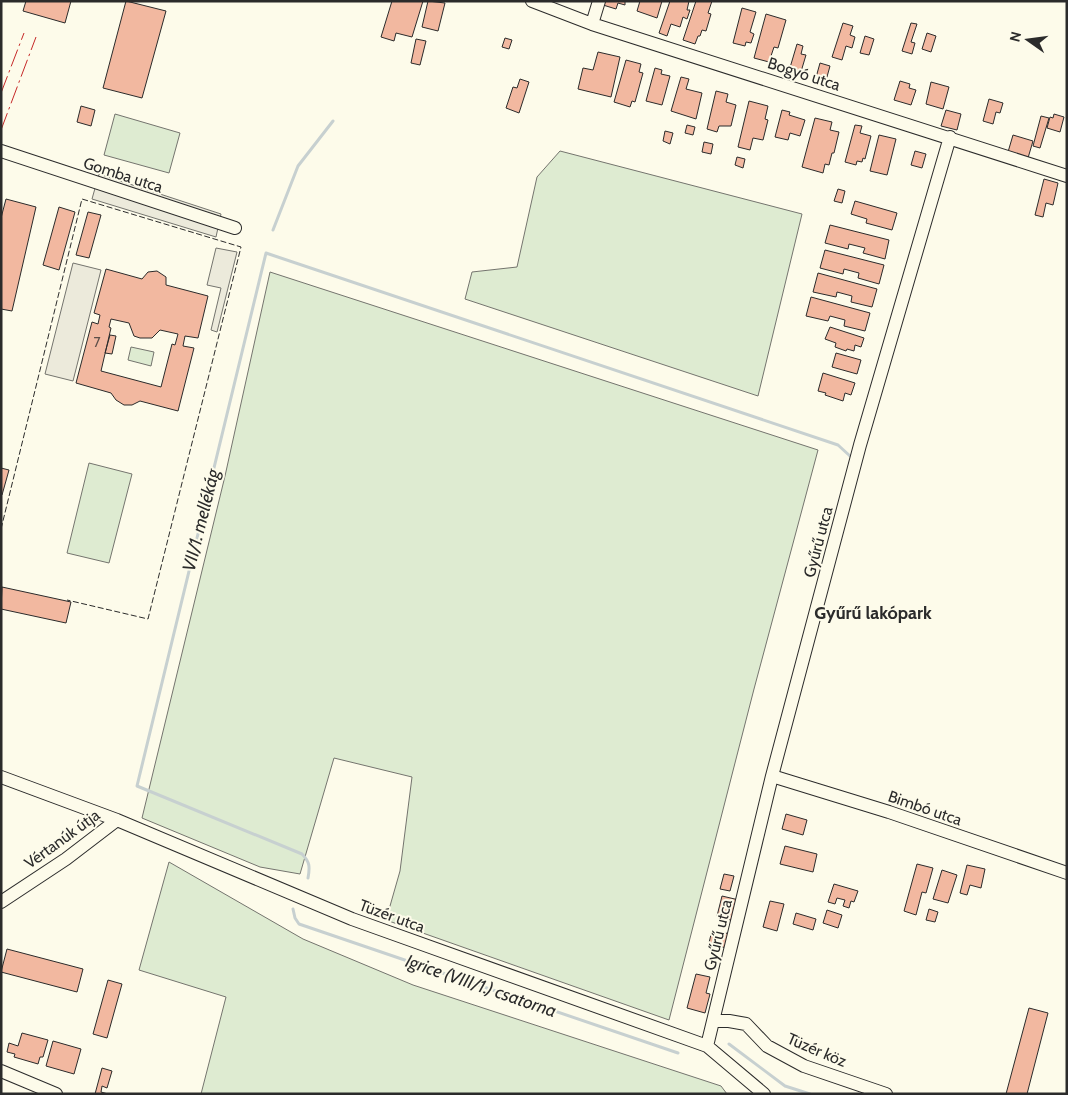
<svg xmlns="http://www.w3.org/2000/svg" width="1068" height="1095" font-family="Cabin,sans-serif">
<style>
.green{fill:#deebd1;stroke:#74746e}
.parking{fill:#eceadb;stroke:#74746e}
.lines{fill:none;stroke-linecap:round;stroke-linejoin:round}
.stream{stroke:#c7d0d0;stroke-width:3}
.building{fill:#f2b8a0;stroke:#2b2b2b;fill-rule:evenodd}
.minor-casing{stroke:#2b2b2b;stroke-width:14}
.minor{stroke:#fdfbea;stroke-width:12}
.fence{stroke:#2b2b2b;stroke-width:1;stroke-dasharray:6 2.5;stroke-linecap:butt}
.power{stroke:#c62828;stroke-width:1;stroke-dasharray:18 4 2.5 4;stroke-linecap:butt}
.labels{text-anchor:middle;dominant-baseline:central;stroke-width:4;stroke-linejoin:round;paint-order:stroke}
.number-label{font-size:14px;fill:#5d4e48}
.street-label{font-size:16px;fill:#2b2b2b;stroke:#fdfbea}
.water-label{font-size:18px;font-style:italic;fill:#2b2b2b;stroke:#fdfbea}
.neighbourhood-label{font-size:18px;font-weight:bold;fill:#2b2b2b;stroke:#fdfbea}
</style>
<rect width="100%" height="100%" fill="#fdfbea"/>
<!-- green -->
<path class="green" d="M115 114 180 133 169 173 104 155Z
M560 151 802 214 758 396 465 299 472 272 517 267 537 177Z
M270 272 818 450 754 689 669 1020 386 920 400 871 412 777 334 758 300 874 260 867 142 818 225 476Z
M131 347 154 352 151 366 128 360Z
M89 463 132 474 109 563 67 553Z
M169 862 303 939 413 985 721 1086 727 1094H201L226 997 139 970Z"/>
<!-- parking -->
<path class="parking" d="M99 174 221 214 216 237 92 199Z
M216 248 237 252 217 332 211 330 221 288 207 285Z
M73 263 101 270 73 381 45 374Z"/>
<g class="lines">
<!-- stream -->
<path class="stream" d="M273 230 298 166 333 121
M308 878C310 867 310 862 302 854L137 786 266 253 838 445 850 456
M293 909 295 918 299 924 678 1053
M729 1044 785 1086 810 1094"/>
</g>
<!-- building -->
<path class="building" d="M26 1H71L65 23 23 11Z
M126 1 166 11 142 98 103 88Z
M392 1H423L412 37 396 33 394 41 381 37Z
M428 1 445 3 438 31 422 27Z
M604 1H625V5L618 3 616 9 603 5Z
M640 1H662L657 18 637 11Z
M670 1H689L687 10H690L687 19 683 17 680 27 671 24 667 36 659 33Z
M696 1H712L708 13 711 14 706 31 702 30 700 36H698L695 44 683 40Z
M742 8 756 12 750 32 754 34 751 43 746 42 745 46 733 43Z
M766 14 786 20 778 48 774 47 769 62 754 58Z
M843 23 853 26 850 35 855 37 852 48 846 46 842 60 832 57Z
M911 23 917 24 911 42 915 43 912 54 902 51Z
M927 33 936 36 931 52 922 49Z
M865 36 874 39 869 55 860 53Z
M505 38 512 40 509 49 502 47Z
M416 39 426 41 420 65 411 63Z
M797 44 803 46 801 54 806 55 800 75 789 71Z
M598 52 620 57 611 97 578 89 583 68 593 70Z
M626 60 641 64 639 72 643 73 635 102 632 101 630 107 614 102Z
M820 63 830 66 825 84 815 81Z
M655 68 662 70 661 74 670 76 662 105 646 101Z
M681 77 689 79 686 89 702 93 696 119 671 111Z
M520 79 529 82 519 113 506 108 513 87 517 88Z
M900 81 910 84 909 88 916 90 911 105 894 100Z
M931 82 949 87 943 109 926 104Z
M716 91 728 94 726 102 736 105 731 126H719L717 132 707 129Z
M989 99 1003 103 1000 113 996 112 993 124 983 121Z
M749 101 768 106 765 119 768 120 763 140 753 138 750 150 738 147Z
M81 106 95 110 91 126 77 122Z
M782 110 790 112 789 115 805 120 800 136 790 133 788 140 775 137Z
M946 110 961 114 957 130 941 126Z
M1054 114 1064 117 1060 132 1047 128 1050 117 1053 118Z
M1041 116 1049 118 1040 148 1033 146Z
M815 118 832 122 830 130 839 132 834 153H832L829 165 825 164 823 173 802 167Z
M687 125 695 127 693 135 685 133Z
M855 125 862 126 860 133 871 136 865 159 863 158 862 162 857 161 856 165 845 162Z
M665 131 673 133 670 144 663 141Z
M879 135 896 139 887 175 870 171Z
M1013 135 1033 141 1028 158 1008 152Z
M704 142 713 144 711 154 702 152Z
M915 151 926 154 922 168 911 165Z
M737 157 745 159 743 168 735 165Z
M1044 179 1058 183 1053 205 1046 203 1043 217 1035 215Z
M838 189 845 191 842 203 834 201Z
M6 199 36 207 12 311 1 309V218Z
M855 201 897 213 892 230 866 223 867 219 851 214Z
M59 207 75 212 59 270 43 265Z
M88 212 101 215 89 258 76 255Z
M830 225 889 240 885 259 863 253 865 248 849 244 848 249 825 243Z
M825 250 884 265 879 284 858 278 859 273 844 269 843 274 820 268Z
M106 269 142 279 148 272 157 271 166 277V285L208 296 198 338 185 336 183 346 194 348 178 411 140 401 132 405H124L116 400 111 393 76 383 92 322 98 324 100 315 94 313ZM111 319 129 323 134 336 140 338H152L160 330 178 334 175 345 172 344 161 387 101 371 111 328 109 327Z
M818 273 877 289 872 307 851 302 852 296 837 292 836 297 813 292Z
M811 297 870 313 865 331 844 326 845 320 830 316 828 321 806 316Z
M830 327 864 338 861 347 855 345 854 351 847 349 846 351 835 347 836 343 825 339Z
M110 335 116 336 112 354 105 353Z
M836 353 861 360 857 374 832 367Z
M823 373 855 383 851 395 845 393 843 401 825 395 826 393 818 391Z
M1 468 9 470 2 495H1Z
M2 587 71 602 66 623 1 609Z
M786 814 807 820 803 835 782 829Z
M785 846 817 854 813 872 780 864Z
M917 864 933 868 926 893 922 892 916 915 904 911Z
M967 865 985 869 981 888 970 885 967 895 960 893Z
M942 870 957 875 948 903 933 899Z
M724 874 734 876 730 891 720 889Z
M834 884 858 891 854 902 851 901 849 908 843 906 845 900 837 898 835 904 828 902Z
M722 896 739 900 734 921 717 916Z
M770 901 784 904 777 931 763 927Z
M929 909 938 912 935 922 926 920Z
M827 910 842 915 838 928 823 923Z
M796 913 816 919 813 930 793 924Z
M712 930 730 934 726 948 709 943Z
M7 949 83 969 77 992 1 972Z
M696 974 710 977 706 993 710 994 705 1013 687 1008Z
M108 980 122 984 107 1038 93 1034Z
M1029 1008 1048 1013 1027 1094H1006Z
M22 1033 48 1040 43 1057H40L38 1064 14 1057 15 1054 7 1052 9 1043 18 1046Z
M53 1041 81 1049 74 1074 46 1066Z
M102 1068 112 1071 107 1088 102 1086 101 1092 108 1094H95Z"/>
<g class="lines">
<!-- minor casing -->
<g class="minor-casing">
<path id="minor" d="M532 1 592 24 1067 176
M592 24 599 1
M1 151 235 228
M772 776 889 812 1067 873
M1 777 117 820 352 919 707 1046 764 1094
M1 902 66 859 117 820
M713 1021H729L746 1024 767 1046 804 1066 886 1094
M707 1046 772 776 860 445 950 137
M1 1071 56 1094"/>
</g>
<!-- minor -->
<use href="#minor" class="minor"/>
<!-- fence -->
<path class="fence" d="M1 529 82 199 241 247 148 619 67 600"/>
<!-- power -->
<path class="power" d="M1 93 24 33
M1 130 36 37"/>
</g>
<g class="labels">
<!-- number labels -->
<g class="number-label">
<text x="97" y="342">7</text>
</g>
<!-- street labels -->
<g class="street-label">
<text transform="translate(804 74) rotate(18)">Bogyó utca</text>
<text transform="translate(123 175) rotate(18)">Gomba utca</text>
<text transform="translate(818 542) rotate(-75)">Gyűrű utca</text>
<text transform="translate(925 808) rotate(19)">Bimbó utca</text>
<text transform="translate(62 839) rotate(-36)">Vértanúk útja</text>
<text transform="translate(392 916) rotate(20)">Tüzér utca</text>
<text transform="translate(718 935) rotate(-76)">Gyűrű utca</text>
<text transform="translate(817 1050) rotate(23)">Tüzér köz</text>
</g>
<!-- water labels -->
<g class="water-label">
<text transform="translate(201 520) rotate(-76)">VII/1. mellékág</text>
<text transform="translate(481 986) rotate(19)">Igrice (VIII/1.) csatorna</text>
</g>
<!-- neighbourhood labels -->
<g class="neighbourhood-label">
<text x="873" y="613">Gyűrű lakópark</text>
</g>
</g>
<!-- border -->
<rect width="1068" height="1095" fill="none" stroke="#2b2b2b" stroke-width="5"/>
<!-- north arrow -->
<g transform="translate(1028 40) rotate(284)" stroke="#fdfbea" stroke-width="4" paint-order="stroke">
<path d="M0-4L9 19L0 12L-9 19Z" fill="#2b2b2b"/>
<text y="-8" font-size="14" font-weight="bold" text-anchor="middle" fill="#2b2b2b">N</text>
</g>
</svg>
